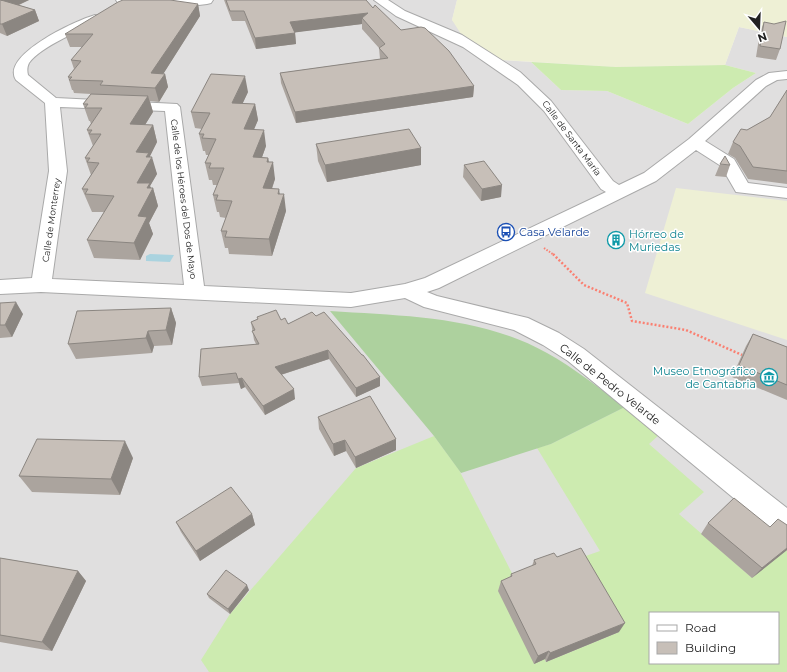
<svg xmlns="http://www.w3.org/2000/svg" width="787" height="672" font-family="Montserrat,sans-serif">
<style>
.residential{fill:#e0dfdf;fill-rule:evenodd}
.farmland{fill:#eef0d5}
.grass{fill:#cdebb0;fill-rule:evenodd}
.forest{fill:#add19e}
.water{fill:#aad3df}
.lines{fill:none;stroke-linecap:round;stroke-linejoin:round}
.minor-casing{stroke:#a9a9a9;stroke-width:2}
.path-far1{stroke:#fa8072;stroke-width:2;stroke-dasharray:1.5 1.5;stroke-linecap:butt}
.path{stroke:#fa8072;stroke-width:2.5;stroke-dasharray:2 2;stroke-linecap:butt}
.minor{fill:#fff;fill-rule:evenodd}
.wall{fill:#aba49e}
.shaded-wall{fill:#8b8681}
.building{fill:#c7bfb8;stroke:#8b8681}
.labels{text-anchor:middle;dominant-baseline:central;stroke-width:3;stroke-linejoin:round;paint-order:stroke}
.far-street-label{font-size:9px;fill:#222;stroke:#fff}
.transit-label{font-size:11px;fill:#164399;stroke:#fff;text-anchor:start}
.culture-label{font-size:11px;fill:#0d838f;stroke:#fff;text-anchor:start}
.street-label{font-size:11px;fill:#222;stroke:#fff}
</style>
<rect width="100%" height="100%" fill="#f2efe9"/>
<!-- residential -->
<path class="residential" d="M0 0H457L452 20 502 60 531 62 561 90 607 91 688 124 733 88 756 73 725 65 739 27 787 37V672H0ZM650 613H778V663H650Z"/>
<!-- farmland -->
<path class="farmland" d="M457 0H787V37L739 27 725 65 616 67 502 60 461 34 452 20Z
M676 188 787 201V340L645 293Z"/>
<!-- grass -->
<path class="grass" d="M531 62 616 67 725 65 756 73 733 88 688 124 607 91 561 90Z
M625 407 659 435 649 444 704 492 679 514 751 577 787 550V672H209L201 660 230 614 356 468 434 436 459 470 516 581 546 662 619 632 577 559 600 551 537 448 551 444ZM650 613H778V663H650Z"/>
<!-- forest -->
<path class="forest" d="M330 311C404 316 481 316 547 353 574 368 599 388 625 407L551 444 461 473 434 436Z"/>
<!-- water -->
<path class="water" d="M150 254 174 255 170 262 146 261V256Z"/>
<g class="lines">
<!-- minor casing -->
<g class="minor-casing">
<path id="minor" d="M116 0H213L211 3 207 4 174 8 122 4 118 3Z
M374 0H388L405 11 462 35 520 72 551 101 613 181 619 185 644 173 689 139 756 80 769 73 787 71V79L777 80 766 86 705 141 734 159 748 183 787 188V198L736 192 721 166 696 150 656 181 439 288 427 292 437 296 528 318 559 333 584 349 787 508V538L777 534 568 361 543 345 514 330 424 307 405 298 351 307 41 292 0 294V280L32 278 49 171 45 103 16 80C0 55 77 20 95 15L99 16 101 19 99 22C81 30 40 47 29 63 27 67 27 71 28 75L56 98 177 104 180 107 204 286 351 293 405 284 425 278 606 192 601 189 544 111 518 85 463 47 396 16ZM60 107 165 111 184 285 52 279 67 171Z"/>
</g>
<!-- path-far1 -->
<path class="path-far1" d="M544 248 554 255"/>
<!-- path -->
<path class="path" d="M553 254 584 285 627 303 632 321 686 330 742 355"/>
<!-- minor -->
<use href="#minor" class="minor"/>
</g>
<!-- wall -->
<path class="wall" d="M0 0H29L19 5 35 10 39 21 7 36 0 33Z
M224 0H366L373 8 401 30 474 86 473 97 296 123 281 83 280 73 380 59 379 48 362 29V24L295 32 296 44 256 49 245 21H232Z
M198 4 200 16 163 74H165L168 87 159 102 150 101 153 112 145 125H153L157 142 150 156 157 174 150 186 151 188H153L158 206 149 223 153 234 140 260 94 258 87 240 104 212H92L82 189 91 175 85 158 93 146 87 130 91 124 90 121H89L83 104 91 94 74 93 73 90H72L68 77 74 69 71 60 83 47H70L65 34Z
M764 22 780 49 776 60 756 57 760 32Z
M787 90V184L748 179 735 158 728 154 733 142 747 130 770 117Z
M248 92 242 104H255L258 120 254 129 266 146 262 157 268 158 269 162 275 179 272 189 280 194 286 211 272 256 229 254 228 248H225L221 231 226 218 220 217 219 212H217L213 195 217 185H213L212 180H209L205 163 209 155H206L205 151H203L199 134 202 129 195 128 191 112Z
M316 144 421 148V165L327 182 318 161Z
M720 164 730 165 726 177 715 176Z
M464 165 501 197 481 201 463 177Z
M0 303 23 314 12 337 0 338Z
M171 308 176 323 172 345 154 346 152 353 76 359 68 344Z
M312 312 380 386 356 397 329 359 281 375 295 399 265 415 245 387 241 389 239 383 202 386 199 377 256 344 254 340 251 322 258 319 257 317 281 320 288 324Z
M753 334 787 347V400L732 377 746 346Z
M318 417 396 450 356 468 346 451 334 456 319 429Z
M133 458 120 495 32 492 19 476Z
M252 514 255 525 200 561 181 532 176 522Z
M708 523 770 527 786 525H787V550L752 578 701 534Z
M557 557 619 632 546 662 545 659 534 664 498 591 501 581 510 577 511 574 532 566 534 560Z
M0 558 78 571 86 581 52 651 0 642Z
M249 590 230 614 209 598 207 594Z"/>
<!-- shaded-wall -->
<path class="shaded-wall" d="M1 0H29L5 11Z
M198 4 200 16 155 87 151 73Z
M35 10 39 21 7 36 2 24Z
M368 13 362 18V24L291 33 290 22Z
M295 33 296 44 256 49 255 38Z
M165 74 168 87 159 102 155 88Z
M245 76 248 92 235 120 232 103Z
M474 86 473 97 296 123 295 112Z
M148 96 153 112 135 141 130 124Z
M255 104 258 120 247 146 244 129Z
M153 125 157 142 150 156 151 159 152 157 157 174 150 186 152 190 153 188 158 206 149 223 153 234 140 260 134 243 138 216 136 152Z
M264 130 266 146 256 174 253 157Z
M421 148V165L327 182 325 165Z
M268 158 270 169 273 162 275 179 266 205 263 188 267 162Z
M502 185 501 197 481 201 482 189Z
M279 189 281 202 284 194 286 211 272 256 269 239Z
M16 302 23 314 12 337 5 325Z
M171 308 176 323 172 345 166 330Z
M148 331 154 346 152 353 146 338Z
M328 350 329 359 277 376 275 367Z
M380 377V386L356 397V388Z
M242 378 245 387 241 389 238 379Z
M294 389 295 399 265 415 263 406Z
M396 439V450L356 468 355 457Z
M345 440 346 451 334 456 333 444Z
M125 441 133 458 120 495 111 479Z
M252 514 255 525 200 561 196 551Z
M787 548V550L752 578 762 568Z
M78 571 86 581 52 651 42 642Z
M247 585 249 590 230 614 228 609Z
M625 623 619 632 546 662 550 653Z
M549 651 545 659 534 664 538 656Z"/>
<!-- building -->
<path class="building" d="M0 0H2H1L35 10 2 24H0Z
M123 0H170L198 4 151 73 165 74 155 88 100 85 103 81 69 80 72 77H68L81 61 71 60 93 34H65L118 2Z
M226 0H366L373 8 375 5 401 30 421 27 425 28 449 51 474 86 295 112 280 73 388 58 379 48 385 44 362 18 368 13 290 22 295 33 255 38 244 11H230Z
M786 21 780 49 760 46 764 22 774 24Z
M211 74 245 76 232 103 255 104 244 129 264 130 253 157 268 158 267 162H273L263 188 279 189 278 194H284L269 239 225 237 227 231H221L232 201 216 200 218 195H213L224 168H209L211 163H205L216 139 202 138 204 134H199L210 113 191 112Z
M787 90V171L753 167 740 146 733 142 741 129 747 130 770 117Z
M91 94 148 96 130 124 153 125 136 152 149 153 146 157H152L137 183H150L147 188H153L138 216 147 217 134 243 87 240 114 196 85 194 88 189H82L99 163 87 162 90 158H85L101 134H89L92 130H87L102 108H85L88 104H83Z
M409 129 421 148 325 165 316 144Z
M725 156 730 165 720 164Z
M484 161 502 185 482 189 464 165Z
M16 302 5 325H0V303Z
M171 308 166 330 148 331 146 338 68 344 77 311Z
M276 310 281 320 285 318 288 324 312 312 316 316 324 312 362 355H363L380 377 356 388 328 350 275 367 294 389 263 406 242 378 238 379 236 373 199 377 201 349 259 344 252 331 255 330 251 322 258 319 257 317Z
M753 334 787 347V385L739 365Z
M370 396 396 439 355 457 345 440 333 444 318 417Z
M37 439 125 441 111 479 19 476Z
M231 487 252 514 196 551 176 522Z
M734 498 770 527 778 519 787 525V548L762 568 708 523Z
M581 548 625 623 550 653 549 651 538 656 501 581 512 576 511 574 536 564 534 560 554 553 557 557Z
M0 558 78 571 42 642 0 635Z
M226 570 247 585 228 609 207 594Z"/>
<!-- icons -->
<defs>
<g id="bus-ring" transform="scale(0.9)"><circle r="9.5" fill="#fff" stroke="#1a4fb4" stroke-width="1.5"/><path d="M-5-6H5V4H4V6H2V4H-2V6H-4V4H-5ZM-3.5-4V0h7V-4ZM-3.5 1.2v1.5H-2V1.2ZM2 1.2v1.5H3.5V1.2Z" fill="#1a4fb4"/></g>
<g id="building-ring" transform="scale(0.9)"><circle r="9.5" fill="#fff" stroke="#0f9aa8" stroke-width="1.5"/><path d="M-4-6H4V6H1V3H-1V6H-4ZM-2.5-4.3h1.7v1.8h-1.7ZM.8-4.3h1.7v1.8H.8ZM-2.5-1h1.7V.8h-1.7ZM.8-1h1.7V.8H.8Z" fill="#0f9aa8"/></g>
<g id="museum-ring" transform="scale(0.9)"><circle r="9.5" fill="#fff" stroke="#0f9aa8" stroke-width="1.5"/><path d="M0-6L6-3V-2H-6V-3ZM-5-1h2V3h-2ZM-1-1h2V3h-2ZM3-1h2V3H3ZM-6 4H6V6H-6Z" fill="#0f9aa8"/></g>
</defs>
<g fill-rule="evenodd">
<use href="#bus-ring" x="506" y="232"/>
<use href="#building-ring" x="616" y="240"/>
<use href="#museum-ring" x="769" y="377"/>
</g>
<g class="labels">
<!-- far-street labels -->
<g class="far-street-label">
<text transform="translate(572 138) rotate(53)">Calle de Santa María</text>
<text transform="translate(184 199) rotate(83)">Calle de los Héroes del Dos de Mayo</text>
<text transform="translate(51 220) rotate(-82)">Calle de Monterrey</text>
</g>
<!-- transit labels -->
<g class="transit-label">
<text x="519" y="232">Casa Velarde</text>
</g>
<!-- culture labels -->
<g class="culture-label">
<text x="629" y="234">Hórreo de<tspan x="629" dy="13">Muriedas</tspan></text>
<text x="756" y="371" text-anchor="end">Museo Etnográfico<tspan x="756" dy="13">de Cantabria</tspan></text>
</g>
<!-- street labels -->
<g class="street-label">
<text transform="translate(610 384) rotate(38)">Calle de Pedro Velarde</text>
</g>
</g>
<!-- legend -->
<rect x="649" y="612" width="130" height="52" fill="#ffffff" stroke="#a7a7a7"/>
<rect x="657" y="625" width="20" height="6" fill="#ffffff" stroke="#a7a7a7"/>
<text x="685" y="632" font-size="12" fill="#222222">Road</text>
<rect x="657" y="642" width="20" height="12" fill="#c7bfb8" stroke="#a7a7a7"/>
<text x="685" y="652" font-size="12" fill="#222222">Building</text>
<!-- north arrow -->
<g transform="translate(759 28) rotate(161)" stroke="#ffffff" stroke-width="3" paint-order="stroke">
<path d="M0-3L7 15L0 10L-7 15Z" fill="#222222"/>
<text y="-6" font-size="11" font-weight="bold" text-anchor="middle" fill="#222222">N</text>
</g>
</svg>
